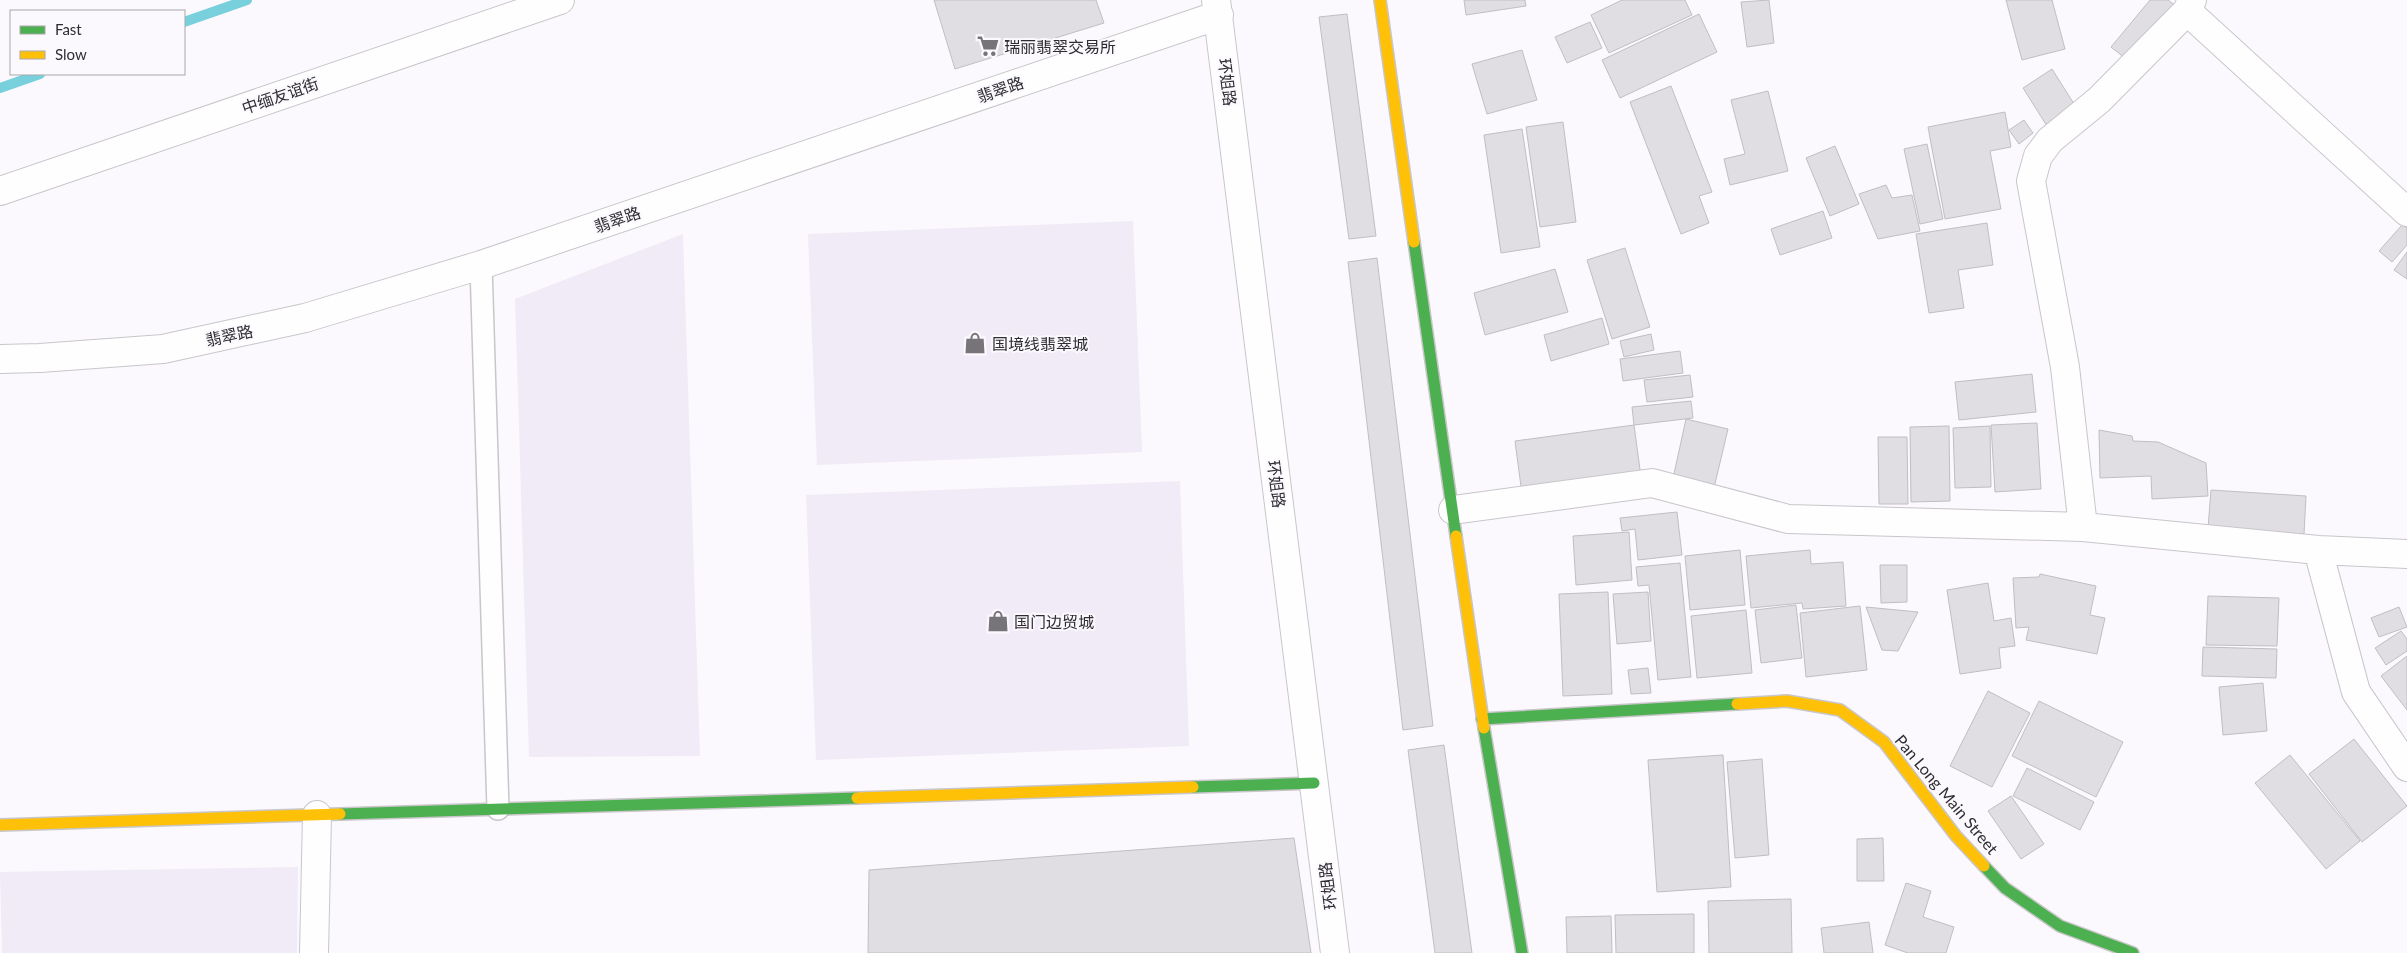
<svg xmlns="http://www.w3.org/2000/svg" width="2407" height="953" font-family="Lato,'Noto Sans SC',sans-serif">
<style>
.built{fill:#f0ebf6}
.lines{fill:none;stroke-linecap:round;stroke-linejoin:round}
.stream{stroke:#77d0dc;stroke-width:10}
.building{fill:#e0dee2;stroke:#c0bec2}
.lane-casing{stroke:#c8c6c9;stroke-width:24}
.street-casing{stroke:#c8c6c9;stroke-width:30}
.fast-casing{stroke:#c8c6c9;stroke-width:14}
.slow-casing{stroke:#c8c6c9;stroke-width:14}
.lane{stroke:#fefeff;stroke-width:21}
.street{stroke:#fefeff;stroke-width:28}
.fast{stroke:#4caf50;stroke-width:11}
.slow{stroke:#ffc107;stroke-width:11}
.labels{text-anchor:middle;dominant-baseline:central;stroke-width:4;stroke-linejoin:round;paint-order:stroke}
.poi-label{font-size:16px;fill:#2f2d31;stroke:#fbf8fe;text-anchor:start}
.street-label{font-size:16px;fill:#2f2d31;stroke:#fbf8fe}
</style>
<rect width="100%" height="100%" fill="#fbf9fd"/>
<!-- built -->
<path class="built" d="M1133 221 1142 452 817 465 808 234Z
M683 234 700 756 529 757 515 299Z
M1180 481 1189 746 816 760 806 495Z
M298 867 297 953H2L0 872Z"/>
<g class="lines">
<!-- stream -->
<path class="stream" d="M184 22 247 0
M0 88 40 74"/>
</g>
<!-- building -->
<path class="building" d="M934 0H1096L1104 23 955 69Z
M1464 0H1525L1526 6 1466 15Z
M1622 0H1685L1692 15 1609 53 1591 15Z
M1769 0 1774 43 1747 47 1741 2Z
M2006 0H2052L2065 49 2022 60Z
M2150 0H2168L2176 6 2130 62 2111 47Z
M1347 14 1376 236 1349 239 1319 17Z
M1699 14 1717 52 1620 98 1602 60Z
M1590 22 1602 48 1567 63 1555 37Z
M1522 50 1537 100 1487 114 1472 64Z
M2052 69 2076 107 2047 126 2023 88Z
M1671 86 1712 192 1699 196 1709 223 1681 234 1630 102Z
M1768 91 1788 171 1730 185 1724 159 1745 154 1731 100Z
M2005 112 2011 147 1990 151 2001 209 1945 219 1928 127Z
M2024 120 2033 133 2019 144 2009 130Z
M1563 122 1576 222 1540 227 1526 127Z
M1522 129 1540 247 1501 253 1484 135Z
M1927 144 1943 219 1920 224 1904 149Z
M1835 146 1859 204 1830 216 1806 158Z
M1886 185 1892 198 1912 195 1920 231 1878 239 1859 194Z
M1823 211 1832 238 1780 255 1771 229Z
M1987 223 1993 265 1958 270 1964 308 1929 313 1916 234Z
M2402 225 2407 228V245L2392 262 2379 251Z
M1625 248 1650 327 1612 339 1587 260Z
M2407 252V279L2394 270Z
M1377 258 1433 726 1403 730 1348 262Z
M1555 269 1568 312 1485 335 1474 293Z
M1602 318 1609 344 1551 361 1544 335Z
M1651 334 1654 350 1624 357 1620 341Z
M1680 351 1683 373 1623 381 1620 359Z
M2032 374 2036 412 1959 420 1955 382Z
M1690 375 1693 397 1647 402 1644 380Z
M1691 401 1693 418 1634 425 1632 407Z
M1686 419 1728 429 1713 492 1672 483Z
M2037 423 2041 489 1995 492 1991 425Z
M1634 425 1641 477 1522 494 1515 441Z
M1949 426 1950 501 1911 502 1910 427Z
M1990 426 1991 487 1955 488 1953 428Z
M2099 430 2132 436 2133 441 2158 442 2206 463 2208 496 2152 499 2151 476 2100 478Z
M1878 437H1907L1908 504H1879Z
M2211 490 2306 496 2304 534 2208 528Z
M1677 512 1682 555 1638 560 1635 529 1622 531 1620 518Z
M1629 532 1632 580 1576 585 1573 536Z
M1740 550 1745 605 1690 610 1685 556Z
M1810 550 1811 564 1843 562 1846 606 1803 609 1802 603 1751 608 1746 556Z
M1680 563 1691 677 1658 680 1649 585 1638 586 1636 567Z
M1880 565H1907V602L1881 603Z
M2040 574 2096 586 2090 615 2105 618 2097 654 2026 640 2029 627 2016 628 2013 578 2039 577Z
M1988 583 1994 621 2011 618 2015 646 1999 648 2001 668 1960 674 1947 590Z
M1608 592 1612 694 1563 696 1559 594Z
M1648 592 1651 641 1617 644 1613 594Z
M2208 596 2279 598 2277 646 2206 645Z
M1796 605 1802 658 1761 663 1755 610Z
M1860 606 1867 670 1806 677 1800 613Z
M1866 607 1918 612 1898 651 1882 650Z
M2399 607 2407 627 2379 637 2371 618Z
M1746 610 1752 673 1697 678 1691 616Z
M2401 631 2407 639V651L2386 665 2375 648Z
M2203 647 2277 649 2276 678 2202 676Z
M2407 656V710L2381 676Z
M1648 668 1651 693 1631 694 1628 670Z
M2263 683 2267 731 2223 735 2219 687Z
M1988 691 2030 713 1992 787 1950 766Z
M2039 701 2123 742 2096 797 2012 756Z
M2354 739 2407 806 2362 842 2309 774Z
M1444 745 1472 953H1435L1408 750Z
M1723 755 1731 887 1657 892 1648 760Z
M2290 755 2360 841 2326 869 2255 783Z
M1762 759 1769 855 1735 858 1727 762Z
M2027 768 2094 802 2080 830 2013 796Z
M2011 796 2044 844 2021 859 1988 811Z
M1294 838 1311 953H868L869 870Z
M1883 838 1884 881H1857V839Z
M1906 883 1931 891 1923 917 1954 927 1946 953H1908L1885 945Z
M1791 899 1792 953H1709L1708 901Z
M1694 914V953H1616L1615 915Z
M1611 916 1612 953H1567L1566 917Z
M1869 922 1873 953H1824L1821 928Z"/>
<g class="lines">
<!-- lane casing -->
<g class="lane-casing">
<path id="lane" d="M481 265 498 809"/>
</g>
<!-- street casing -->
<g class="street-casing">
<path id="street" d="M1216 0 1335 953
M2187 11 2407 212
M0 191 560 0
M0 359 40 358 163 349 305 318 481 265 1219 15
M1453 510 1652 483 1788 519 2083 527 2318 550 2407 554
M2083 527 2065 367 2031 181 2038 156 2050 140 2099 100 2187 11 2192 0
M2318 550 2356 692 2407 767
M314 953 317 815"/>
</g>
<!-- fast casing -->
<g class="fast-casing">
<path id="fast" d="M1414 242 1456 536
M1482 719 1737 704
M1484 728 1522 953
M1193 787 1314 783
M340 814 857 798
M1984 866 2005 888 2060 926 2133 953"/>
</g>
<!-- slow casing -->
<g class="slow-casing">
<path id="slow" d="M1380 0 1414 242
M1456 536 1484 728
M1737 704 1787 701 1840 710 1884 742 1956 836 1984 866
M857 798 1193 787
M0 825 340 814"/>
</g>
<!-- lane -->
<use href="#lane" class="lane"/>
<!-- street -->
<use href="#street" class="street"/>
<!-- fast -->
<use href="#fast" class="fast"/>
<!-- slow -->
<use href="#slow" class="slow"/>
</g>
<!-- icons -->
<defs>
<g id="supermarket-bare" transform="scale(1.725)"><path d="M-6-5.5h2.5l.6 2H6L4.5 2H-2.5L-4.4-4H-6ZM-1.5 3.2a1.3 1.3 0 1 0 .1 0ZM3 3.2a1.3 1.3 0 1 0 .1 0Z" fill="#767478" stroke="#fbf8fe" stroke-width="2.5" paint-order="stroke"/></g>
<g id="shop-bare" transform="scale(1.725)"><path d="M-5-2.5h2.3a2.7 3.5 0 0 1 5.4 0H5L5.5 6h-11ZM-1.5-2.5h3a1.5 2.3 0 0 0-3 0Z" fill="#767478" stroke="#fbf8fe" stroke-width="2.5" paint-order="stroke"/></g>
</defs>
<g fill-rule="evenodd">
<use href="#supermarket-bare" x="988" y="46"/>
<use href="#shop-bare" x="975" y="343"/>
<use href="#shop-bare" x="998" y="621"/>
</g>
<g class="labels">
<!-- poi labels -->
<g class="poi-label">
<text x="1004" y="46">瑞丽翡翠交易所</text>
<text x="992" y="343">国境线翡翠城</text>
<text x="1014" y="621">国门边贸城</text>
</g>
<!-- street labels -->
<g class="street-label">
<text transform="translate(1228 82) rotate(83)">环姐路</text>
<text transform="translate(1000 89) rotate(-19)">翡翠路</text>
<text transform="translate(280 95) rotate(-19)">中缅友谊街</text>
<text transform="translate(617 219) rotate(-19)">翡翠路</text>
<text transform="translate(229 335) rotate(-12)">翡翠路</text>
<text transform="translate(1277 484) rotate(83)">环姐路</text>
<text transform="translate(1947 794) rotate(50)">Pan Long Main Street</text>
<text transform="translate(1327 886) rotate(-97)">环姐路</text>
</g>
</g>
<!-- legend -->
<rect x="10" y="10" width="175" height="65" fill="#fbf8fe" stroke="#a9a7ac"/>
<rect x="20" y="26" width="25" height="8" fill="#4caf50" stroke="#a9a7ac"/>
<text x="55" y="35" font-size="15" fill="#2f2d31">Fast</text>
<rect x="20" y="51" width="25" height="8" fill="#ffc107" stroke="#a9a7ac"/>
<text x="55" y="60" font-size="15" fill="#2f2d31">Slow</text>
</svg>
